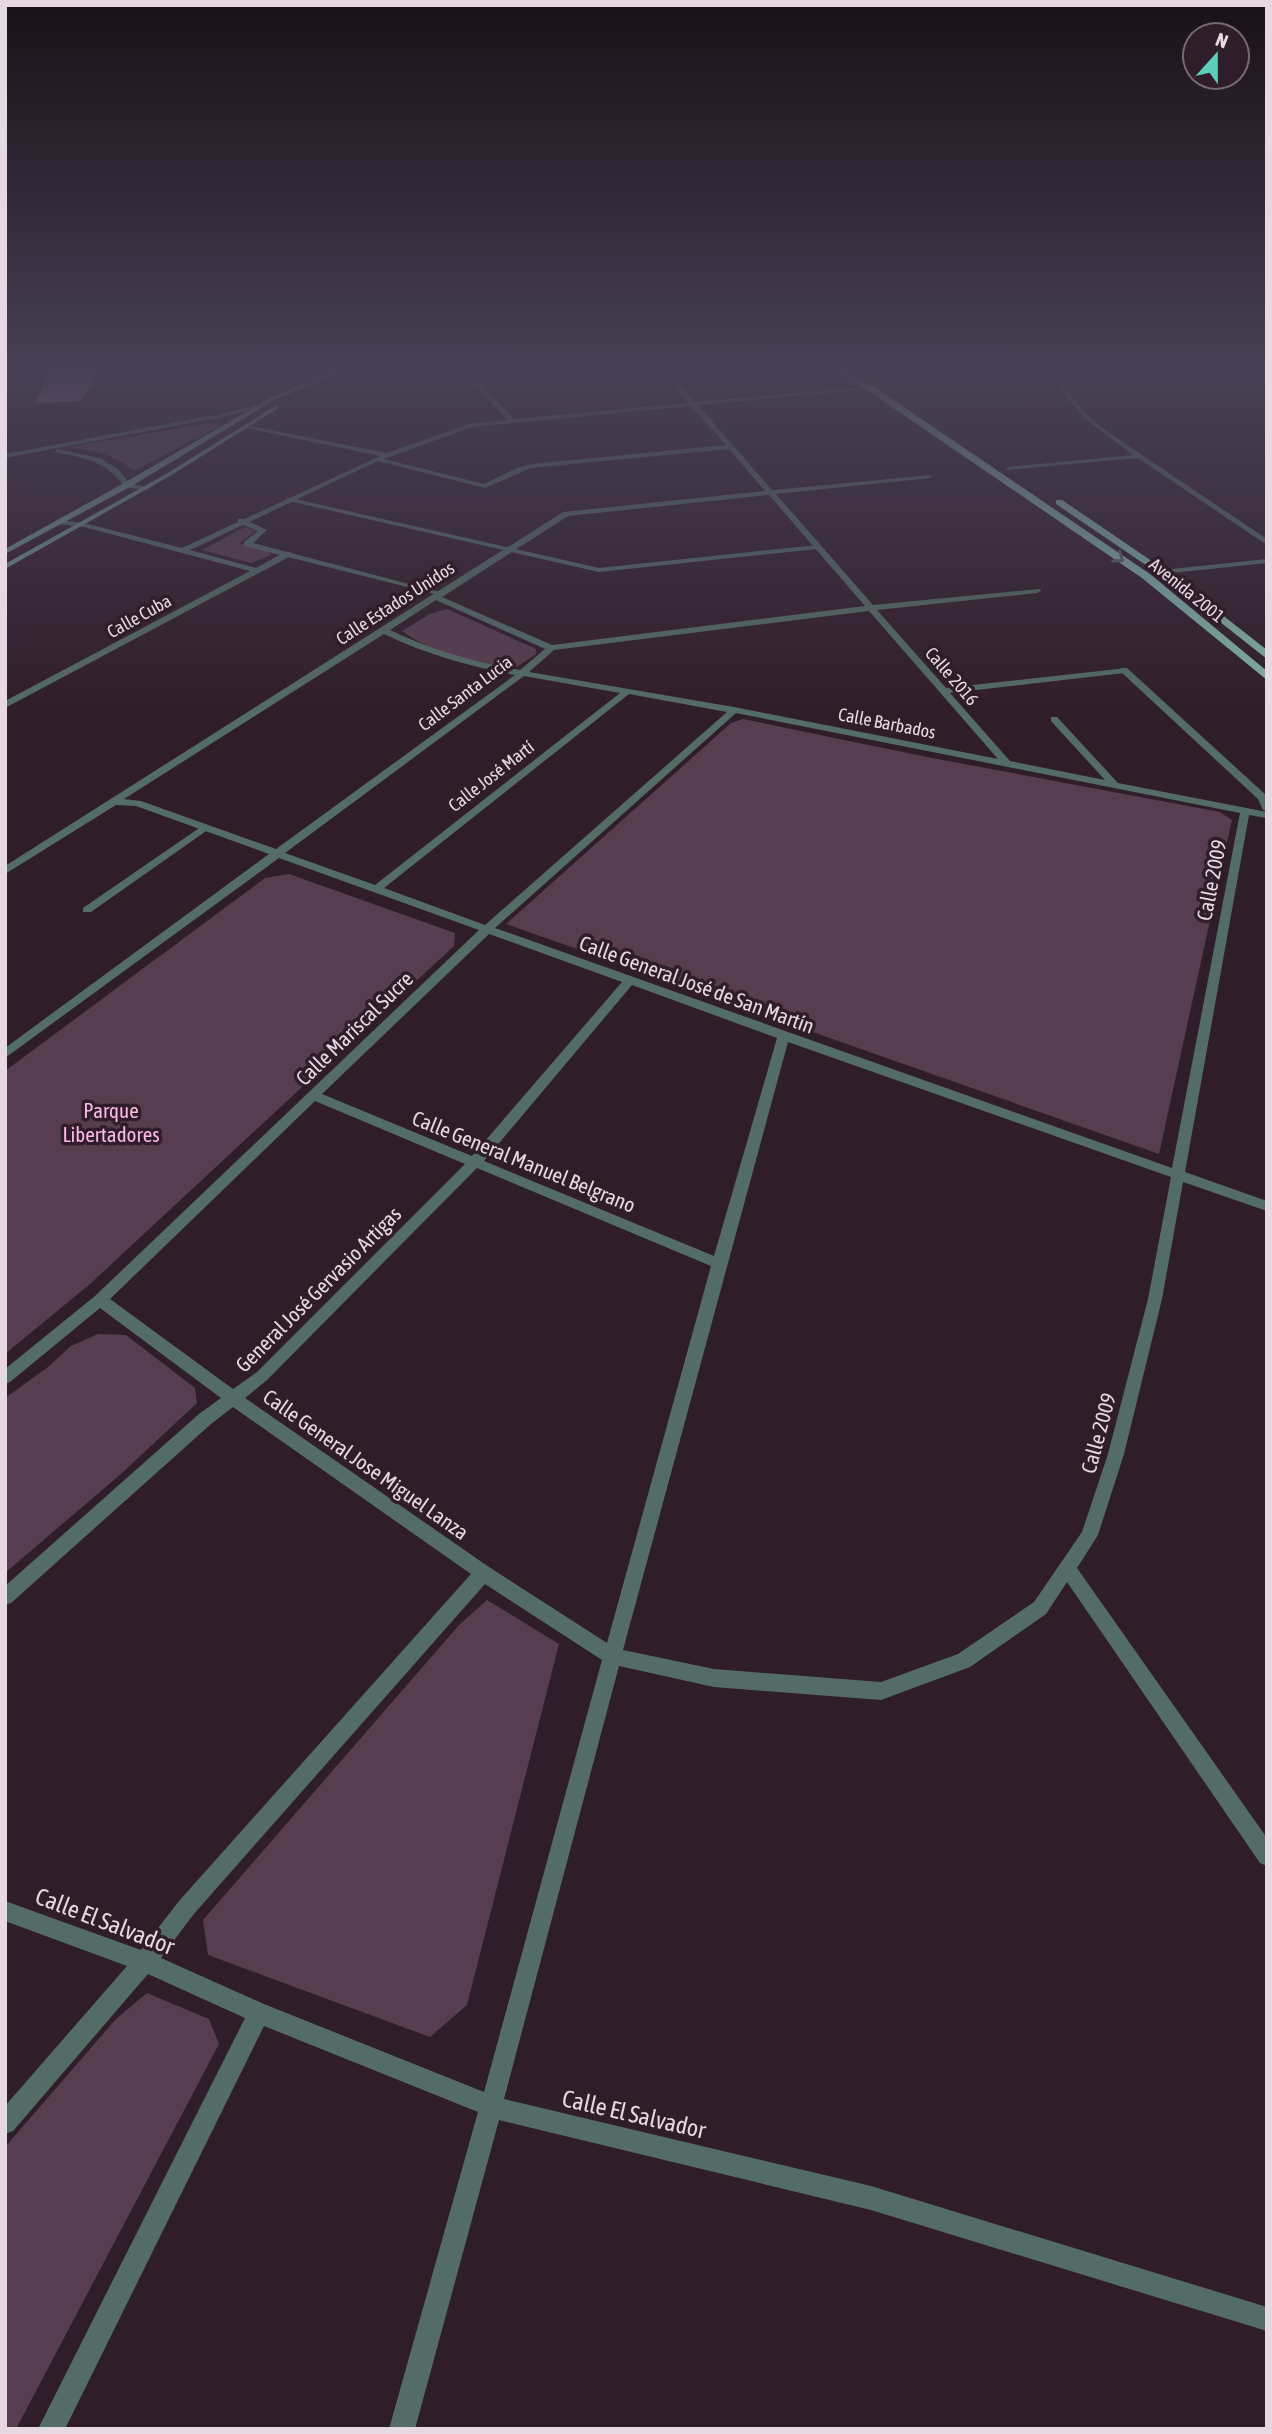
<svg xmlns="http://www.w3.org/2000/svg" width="1272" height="2434" font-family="'Asap Condensed',sans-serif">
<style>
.green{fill:#573d4f}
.building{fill:#ac829e}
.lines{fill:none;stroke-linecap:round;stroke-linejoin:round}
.service{fill:#546c66;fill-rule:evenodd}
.minor{fill:#546c66;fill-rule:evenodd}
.tertiary{fill:#546c66;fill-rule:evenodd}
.secondary{fill:#6e948c;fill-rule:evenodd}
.primary{fill:#82b3a9;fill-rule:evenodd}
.oneway{stroke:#556063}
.labels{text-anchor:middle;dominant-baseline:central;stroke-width:7;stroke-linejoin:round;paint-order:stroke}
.far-street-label{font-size:18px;fill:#e6d9e1;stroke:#301d2a}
.street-label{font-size:21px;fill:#e6d9e1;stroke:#301d2a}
.park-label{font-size:21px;fill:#fcbbe7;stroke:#301d2a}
.near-street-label{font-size:24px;fill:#e6d9e1;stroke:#301d2a}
</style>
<rect width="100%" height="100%" fill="#301d2a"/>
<!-- green -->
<path class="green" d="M864 372H1047L1052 381Z
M214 422 220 426 134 471C115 454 94 451 69 447Z
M245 527 256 531 239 543 269 552 271 555 251 563 202 550Z
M447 609 536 649V654L518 666 508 668C473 660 432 654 402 631L430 614Z
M743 719 927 757 1220 812 1232 820 1159 1154 506 924 731 723Z
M289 874 455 933 454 946 90 1284 5 1354V1071L265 878Z
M98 1334 126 1335 195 1388 197 1403 122 1473 5 1573V1398L48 1367 71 1346Z
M487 1600 559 1644 467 2005 430 2037 208 1955 203 1920 459 1625Z
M147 1993 209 2019 219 2044 16 2429H5V2147L116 2019Z"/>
<!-- building -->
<path class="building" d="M51 372H98L81 401 35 403Z"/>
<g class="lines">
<!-- service -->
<path class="service" d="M586 372H614L473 386 470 384Z
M286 497 599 568 817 545 821 547 817 549 599 572 289 501Z
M238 519H244L267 530 253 543 447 594 443 596 244 546V542L258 531 238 523Z
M1121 668H1127L1267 796V811L1263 810 1258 799 1121 672Z
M205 824 210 827 209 829 91 912H83V908Z"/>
<!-- minor -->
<path class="minor" d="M462 372H469L514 419 688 403 662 372H669L695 402 885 385 883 388 698 405 772 490 932 475 930 478 776 494 873 605 1040 589 1041 591 1037 593 877 610 946 688 1127 668 1128 670 1124 673 950 693 1010 761 1105 780 1051 721V717H1057L1118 783 1267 812V818L1249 815 1185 1172 1267 1201V1211L1183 1182 1162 1299 1124 1454 1098 1535 1077 1568 1267 1838V1866L1260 1863 1067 1582 1046 1614 970 1667 881 1700 714 1687 619 1666 504 2099 871 2186 1267 2307V2331L871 2210 499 2120 415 2429H389L478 2112 264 2026 65 2429H38L245 2018 148 1974 13 2131 5 2134V2106L127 1966 5 1921V1901L141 1950 179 1901 471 1574 233 1407 211 1424 11 1603 5 1605V1586L199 1414 221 1398 100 1308 10 1382 5 1384V1369L95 1296 479 930 279 858 5 1058V1048L269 854 136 806 116 805 5 874V866L563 512 765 491 729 449 531 468 485 488 378 461 190 550 256 568 285 552H291V556L5 708V701L250 571 84 527 58 524V520L84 523 182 548 380 456 247 428 245 425 387 453 469 424 508 420ZM691 406 726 445 531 464 517 468 484 484 384 459 472 427ZM769 495 865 606 552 645 442 597 568 516ZM436 600 545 649 520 670C474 662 432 650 390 630ZM869 611 998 759 734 707 529 672 554 650ZM384 634C426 654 468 666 515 675L276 849 141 801 124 799ZM524 676 620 693 375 885 285 853ZM629 694 727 712 485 925 384 888ZM736 713 1240 813 1172 1168 495 928ZM489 934 622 982 472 1156 322 1094ZM632 985 777 1038 714 1256 484 1161ZM788 1042 1171 1177 1148 1299 1108 1454 1082 1532 1034 1602 958 1654 881 1682 714 1669 623 1650ZM315 1101 465 1164 257 1372 233 1389 110 1299ZM477 1168 711 1266 607 1643 489 1567 245 1398 267 1380ZM485 1584 602 1660 484 2092 264 2004 161 1958 193 1915Z
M1062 385 1087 415 1108 432 1267 539V545L1138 458 1006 470 1008 467 1133 455 1083 417 1059 387Z
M261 404 263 407 215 419 212 417Z
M1267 559V563L1162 574 1158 572 1162 570Z"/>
<!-- tertiary -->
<path class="tertiary" d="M215 415 217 418 5 458V454Z
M57 449 99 458 117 468 129 483 150 488 146 490 124 487C108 461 83 458 55 452Z"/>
<!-- secondary -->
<path class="secondary" d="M333 372H342L276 399 130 487 5 554V549L124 483 272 397Z
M277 405 279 408 170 476 5 569V564L166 474Z"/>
<!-- primary -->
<path class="primary" d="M834 372H844L873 386 1150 574 1267 671V680L1142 578 867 390Z
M1056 500H1062L1165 570 1267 650V659L1159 574 1056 504Z"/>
</g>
<!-- one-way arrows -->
<defs><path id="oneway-chevron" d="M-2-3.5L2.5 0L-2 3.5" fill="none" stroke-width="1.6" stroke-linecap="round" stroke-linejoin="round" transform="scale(1.75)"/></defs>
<use class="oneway" href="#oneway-chevron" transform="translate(1119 558) rotate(35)"/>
<!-- sky -->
<linearGradient id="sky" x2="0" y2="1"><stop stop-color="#1a1017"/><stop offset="0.52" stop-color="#484055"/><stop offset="1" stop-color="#484055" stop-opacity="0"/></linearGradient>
<rect width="1272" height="713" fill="url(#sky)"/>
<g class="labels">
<!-- far-street labels -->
<g class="far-street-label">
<text transform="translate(1187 590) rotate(39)">Avenida 2001</text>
<text transform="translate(395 603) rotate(-33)">Calle Estados Unidos</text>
<text transform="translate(139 616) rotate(-29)">Calle Cuba</text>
<text transform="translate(952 676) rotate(49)">Calle 2016</text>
<text transform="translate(465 693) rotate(-37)">Calle Santa Lucia</text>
<text transform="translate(887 723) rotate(11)">Calle Barbados</text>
<text transform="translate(491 776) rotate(-38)">Calle José Martí</text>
</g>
<!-- street labels -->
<g class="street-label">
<text transform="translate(1211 880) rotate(-79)">Calle 2009</text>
<text transform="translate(697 984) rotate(20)">Calle General José de San Martín</text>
<text transform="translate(354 1028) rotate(-44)">Calle Mariscal Sucre</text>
<text transform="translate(524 1161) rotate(22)">Calle General Manuel Belgrano</text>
<text transform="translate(318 1289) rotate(-45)">General José Gervasio Artigas</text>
<text transform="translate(1098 1433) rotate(-75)">Calle 2009</text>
<text transform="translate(366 1464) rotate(35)">Calle General Jose Miguel Lanza</text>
</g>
<!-- park labels -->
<g class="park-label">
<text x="111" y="1110">Parque<tspan x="111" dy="24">Libertadores</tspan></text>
</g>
<!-- near-street labels -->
<g class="near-street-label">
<text transform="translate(105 1921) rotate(21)">Calle El Salvador</text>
<text transform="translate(634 2114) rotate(13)">Calle El Salvador</text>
</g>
</g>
<!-- border -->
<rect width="1272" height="2434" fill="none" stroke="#e6d9e1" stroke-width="14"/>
<!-- north arrow -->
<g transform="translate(1216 56) rotate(21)"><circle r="33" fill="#301d2a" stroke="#796873" stroke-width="2"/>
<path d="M0-5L12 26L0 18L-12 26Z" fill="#5dceb9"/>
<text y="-10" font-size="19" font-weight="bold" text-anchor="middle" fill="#e6d9e1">N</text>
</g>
</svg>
